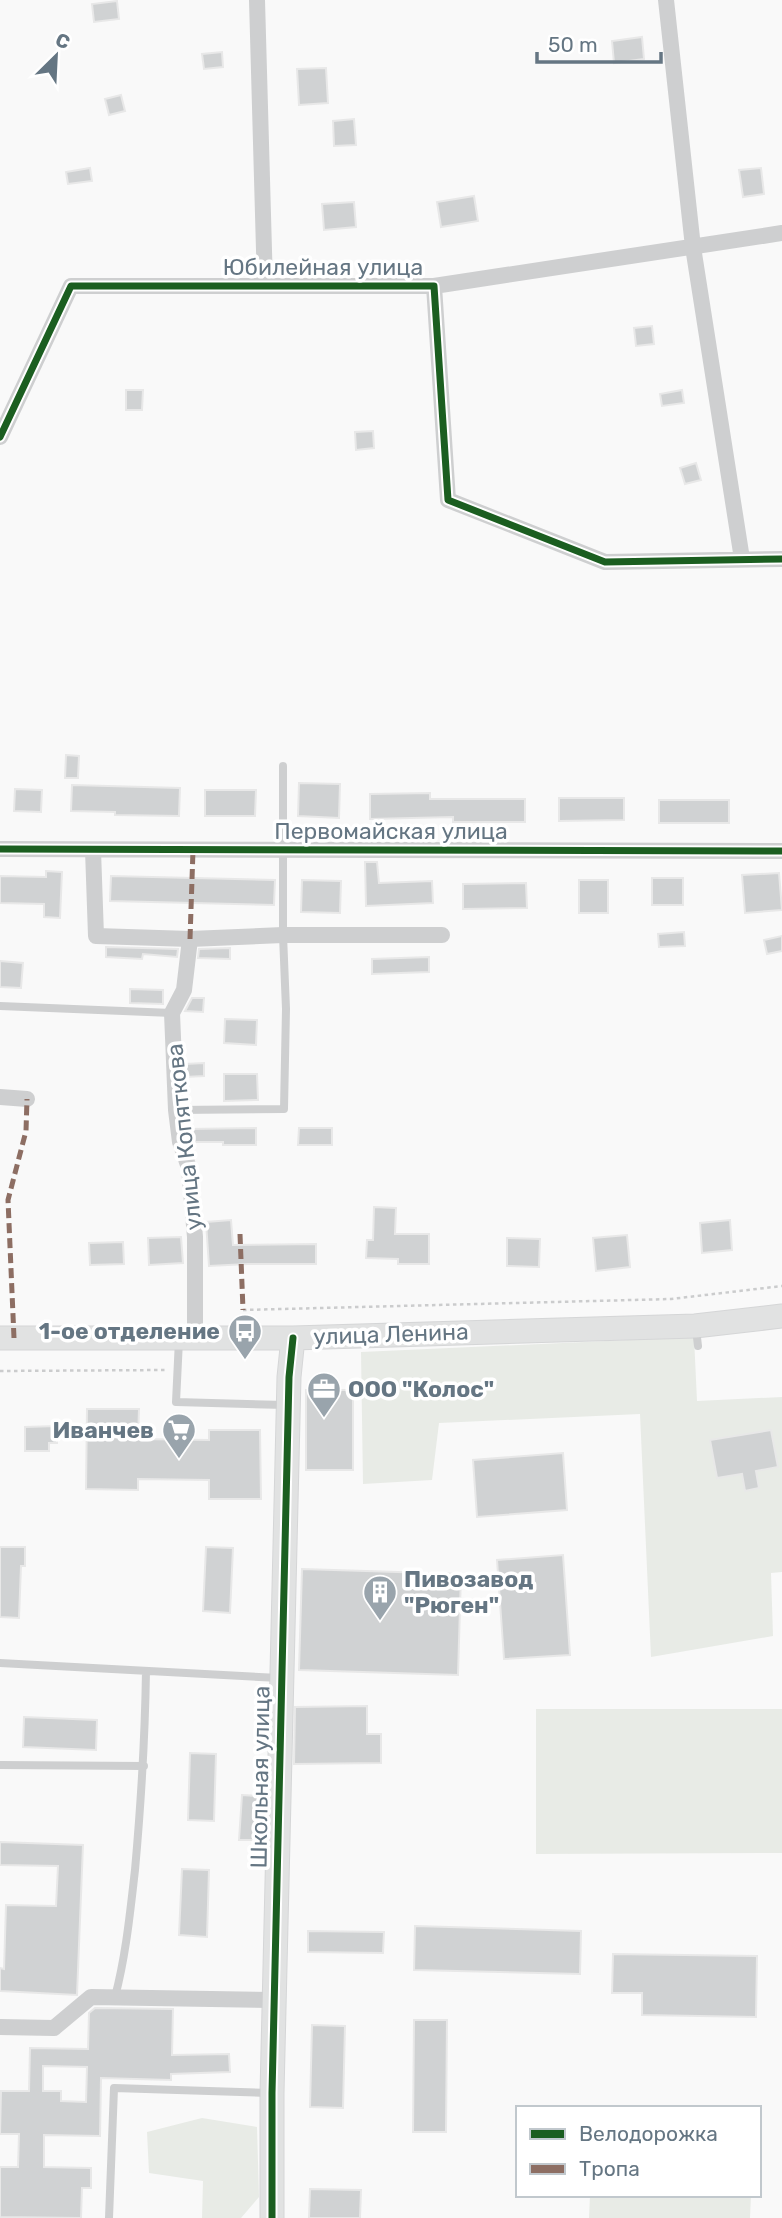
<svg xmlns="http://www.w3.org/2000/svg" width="782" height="2218" font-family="Rubik,sans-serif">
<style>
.green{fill:#e8ebe6}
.building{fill:#d0d2d3;stroke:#e8e8e8;stroke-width:2;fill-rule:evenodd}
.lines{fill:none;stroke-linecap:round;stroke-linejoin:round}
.secondary-casing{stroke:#d5d6d7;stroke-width:25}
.path{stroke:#cbcccd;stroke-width:2.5;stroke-dasharray:3.5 3.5;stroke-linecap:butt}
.lane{stroke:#cecfd0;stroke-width:8}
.street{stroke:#cecfd0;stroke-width:16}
.secondary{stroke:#e1e2e2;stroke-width:23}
.quiet{stroke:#8d6e63;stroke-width:5;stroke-dasharray:10 5;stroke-linecap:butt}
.cycleway-casing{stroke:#fff;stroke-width:11}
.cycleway{stroke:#1b5e20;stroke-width:7}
.labels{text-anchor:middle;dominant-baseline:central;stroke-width:7;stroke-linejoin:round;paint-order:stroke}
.street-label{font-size:23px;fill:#657683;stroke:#fff}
.poi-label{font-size:23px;font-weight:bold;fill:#657683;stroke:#fff;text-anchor:end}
</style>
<rect width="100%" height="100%" fill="#f9f9f9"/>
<!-- green -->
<path class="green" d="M694 1337 697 1401 782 1397V1572L771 1573 773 1636 651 1657 640 1414 439 1423 432 1480 363 1484 361 1352Z
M782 1709V1853L536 1854V1709Z
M202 2118 257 2127 259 2197 241 2218H202L203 2181 149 2173 147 2132Z
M590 2195H751L750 2218H589Z"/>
<!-- building -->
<path class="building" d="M117 1 119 19 94 22 92 4Z
M642 37 644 59 614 63 612 41Z
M222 52 223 67 204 69 202 54Z
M326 68 328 103 299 105 297 69Z
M121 95 125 111 109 115 105 99Z
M354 119 356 145 334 146 333 121Z
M90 168 92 181 68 184 66 172Z
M761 168 764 194 743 197 739 170Z
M474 196 478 221 441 227 437 202Z
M354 202 356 227 324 230 322 204Z
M652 326 654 344 636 346 634 328Z
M126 390H143L142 410H126Z
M682 390 684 403 662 406 660 394Z
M373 431 374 448 356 450 355 432Z
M696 463 701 480 685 484 680 468Z
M66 755 79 756 78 778H65Z
M299 783 340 784 339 818 298 816Z
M72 785 180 788 179 816 115 815V812L71 811Z
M15 789 42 790 41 812 14 811Z
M205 790H256L255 816H205Z
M430 793V799H525V822H453V817L370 819V794Z
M559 798H624V820L559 821Z
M659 800H729V823H659Z
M365 862H377L379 883 432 881 433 903 366 906Z
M46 871 62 872 60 918 44 917V904L0 903V876L46 877Z
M779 873 782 910 745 913 742 875Z
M111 876 275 880 274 905 110 901Z
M652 878H683V905H652Z
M302 880 341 881 340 913 301 912Z
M579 880H608V913H579Z
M526 883 527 908 463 909V884Z
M684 932 685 946 659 947 658 934Z
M782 936V951L767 954 764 940Z
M106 947 178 949 177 957 143 954 142 959 106 957Z
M230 948V959L198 958 199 949Z
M429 957V972L372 974V959Z
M0 961 23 963 21 988 0 987Z
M130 989 163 990V1004L130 1003Z
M192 998H204L203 1012 185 1011Z
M225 1019 257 1020 256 1045 224 1043Z
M204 1063V1076L185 1077V1064Z
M224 1074H257L258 1100 224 1101Z
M256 1128V1145H223V1142H191L189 1129Z
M299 1128H332V1145H298Z
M374 1207 396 1208 395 1234H429V1264H398V1259L366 1258 367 1240H373Z
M231 1220 233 1245 316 1244V1264H248L209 1266 206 1222Z
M730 1220 732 1250 702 1253 700 1223Z
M627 1235 630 1267 596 1271 593 1238Z
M181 1237 183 1263 149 1265 148 1238Z
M507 1238 540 1239 539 1267 507 1266Z
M123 1242 124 1264 90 1265 89 1243Z
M306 1390H353V1470H306Z
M87 1409H139L138 1439 209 1440V1430H260L261 1499H209V1480L138 1479V1490L86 1489Z
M57 1426V1443H49V1451H25V1427Z
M771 1430 778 1467 756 1471 759 1488 745 1491 742 1474 717 1478 710 1440Z
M563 1453 567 1510 477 1517 473 1460Z
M0 1547H25V1566H21L19 1618 0 1617Z
M206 1547 233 1548 230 1613 203 1611Z
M563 1555 570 1655 504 1659 497 1560Z
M302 1569 461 1574 458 1675 299 1670Z
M367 1706V1734H381V1763L294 1764 295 1707Z
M24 1717 97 1720 96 1750 23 1747Z
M190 1753 216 1754 214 1821 188 1820Z
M242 1795 258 1796 256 1840H239Z
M0 1842 83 1845 77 1995 0 1991V1968L4 1969 6 1905 56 1906 58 1866 0 1865Z
M182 1869 209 1870 207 1937 179 1935Z
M415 1926 581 1931 580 1974 414 1970Z
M308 1931 384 1932 383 1953 308 1952Z
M613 1954 757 1956 756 2017 642 2015V1993H612Z
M95 2008 173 2009 172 2055 229 2054 230 2072 171 2074V2080L101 2078 100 2136 44 2135V2167L91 2168V2188H82L81 2218 0 2217V2167H18L19 2134H0L1 2091H29L30 2048 88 2049 89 2013ZM43 2066 87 2067 86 2102 61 2101V2091H43Z
M414 2020H447L446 2132H413Z
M312 2025 345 2026 343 2108 310 2107Z
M310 2189 361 2190 360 2218H309Z"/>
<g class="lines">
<!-- secondary casing -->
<g class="secondary-casing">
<path id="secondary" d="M0 1338H293L695 1326 782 1316
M272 2218V2093L289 1377 293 1338"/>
</g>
<!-- path -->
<path class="path" d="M243 1310 671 1299 782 1286
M0 1371 166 1370"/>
<!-- lane -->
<path class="lane" d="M0 1006 172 1013
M176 1110 284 1109 286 1009 283 935V766
M696 1329 698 1346
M179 1340 176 1402 286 1405
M0 1663 279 1678
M0 1765 144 1766
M115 1997C126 1955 130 1913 135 1870 141 1803 145 1738 146 1671
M109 2218 114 2088 268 2093"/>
<!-- street -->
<path class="street" d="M257 0 265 286
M666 0 693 247 742 559
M434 286 782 233
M0 437 71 286H434L448 500 605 562 782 559
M0 849 782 851
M93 850 96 936 190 939 283 935H442
M190 939 184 990 172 1013 176 1110 180 1142 189 1168 195 1237V1338
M0 1097 27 1099
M0 2027 54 2028 91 1997 274 2000"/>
<!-- secondary -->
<use href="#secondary" class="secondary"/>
<!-- quiet -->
<path class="quiet" d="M190 939 193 850
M240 1234 243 1310
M14 1338 8 1200 26 1131 27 1099"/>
<!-- cycleway casing -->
<g class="cycleway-casing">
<path id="cycleway" d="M0 437 71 286H434L448 500 605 562 782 559
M0 849 782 851
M272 2218V2093L289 1377 293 1338"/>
</g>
<!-- cycleway -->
<use href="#cycleway" class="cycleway"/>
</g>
<!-- icons -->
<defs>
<g id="bus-pin" transform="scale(1.75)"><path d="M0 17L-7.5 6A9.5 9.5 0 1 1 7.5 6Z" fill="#99a4ac" stroke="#fff"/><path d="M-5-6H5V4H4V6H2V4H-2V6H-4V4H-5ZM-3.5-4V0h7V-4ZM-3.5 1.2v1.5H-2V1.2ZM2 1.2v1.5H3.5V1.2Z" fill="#fff"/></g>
<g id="office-pin" transform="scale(1.75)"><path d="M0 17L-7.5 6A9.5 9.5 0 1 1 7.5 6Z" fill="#99a4ac" stroke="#fff"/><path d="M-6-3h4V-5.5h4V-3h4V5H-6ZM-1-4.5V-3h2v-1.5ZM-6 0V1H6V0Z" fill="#fff"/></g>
<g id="supermarket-pin" transform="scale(1.75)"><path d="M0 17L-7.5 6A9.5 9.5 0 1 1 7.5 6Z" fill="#99a4ac" stroke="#fff"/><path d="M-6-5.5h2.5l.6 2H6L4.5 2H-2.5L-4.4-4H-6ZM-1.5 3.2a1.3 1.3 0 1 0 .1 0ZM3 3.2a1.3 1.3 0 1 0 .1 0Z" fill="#fff"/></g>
<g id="building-pin" transform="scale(1.75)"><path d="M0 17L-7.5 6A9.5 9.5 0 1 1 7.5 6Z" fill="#99a4ac" stroke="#fff"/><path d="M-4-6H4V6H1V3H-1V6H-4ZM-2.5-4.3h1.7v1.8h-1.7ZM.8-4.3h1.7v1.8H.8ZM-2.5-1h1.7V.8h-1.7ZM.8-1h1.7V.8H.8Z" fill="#fff"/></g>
</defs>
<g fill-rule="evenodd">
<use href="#bus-pin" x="245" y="1331"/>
<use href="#office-pin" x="324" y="1389"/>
<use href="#supermarket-pin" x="179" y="1430"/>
<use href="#building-pin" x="380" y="1592"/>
</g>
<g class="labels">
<!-- street labels -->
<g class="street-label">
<text x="323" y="267">Юбилейная улица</text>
<text x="391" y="831">Первомайская улица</text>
<text transform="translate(184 1137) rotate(-96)">улица Копяткова</text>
<text transform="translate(391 1334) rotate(-2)">улица Ленина</text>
<text transform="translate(260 1777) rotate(-89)">Школьная улица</text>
</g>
<!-- poi labels -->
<g class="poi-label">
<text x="220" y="1331">1-ое отделение</text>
<text x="348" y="1389" text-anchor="start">ООО "Колос"</text>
<text x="154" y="1430">Иванчев</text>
<text x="404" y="1579" text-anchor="start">Пивозавод<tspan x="404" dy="26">"Рюген"</tspan></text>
</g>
</g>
<!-- legend -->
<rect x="516" y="2106" width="245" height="91" fill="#ffffff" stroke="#c1c8cd" stroke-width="2"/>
<rect x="530" y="2129" width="35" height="10" fill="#1b5e20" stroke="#c1c8cd" stroke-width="2"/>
<text x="579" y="2141" font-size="21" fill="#657683">Велодорожка</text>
<rect x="530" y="2164" width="35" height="10" fill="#8d6e63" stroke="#c1c8cd" stroke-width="2"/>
<text x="579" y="2176" font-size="21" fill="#657683">Тропа</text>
<!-- north arrow -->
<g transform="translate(56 56) rotate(24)" stroke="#ffffff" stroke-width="5" paint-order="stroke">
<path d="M0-5L12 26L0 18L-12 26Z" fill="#657683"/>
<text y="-10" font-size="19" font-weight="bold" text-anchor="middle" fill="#657683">С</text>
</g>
<!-- scale -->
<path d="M537 52v10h124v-10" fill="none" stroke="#657683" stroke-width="3.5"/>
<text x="548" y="52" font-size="21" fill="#657683" stroke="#ffffff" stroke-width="5" paint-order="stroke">50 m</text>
</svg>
